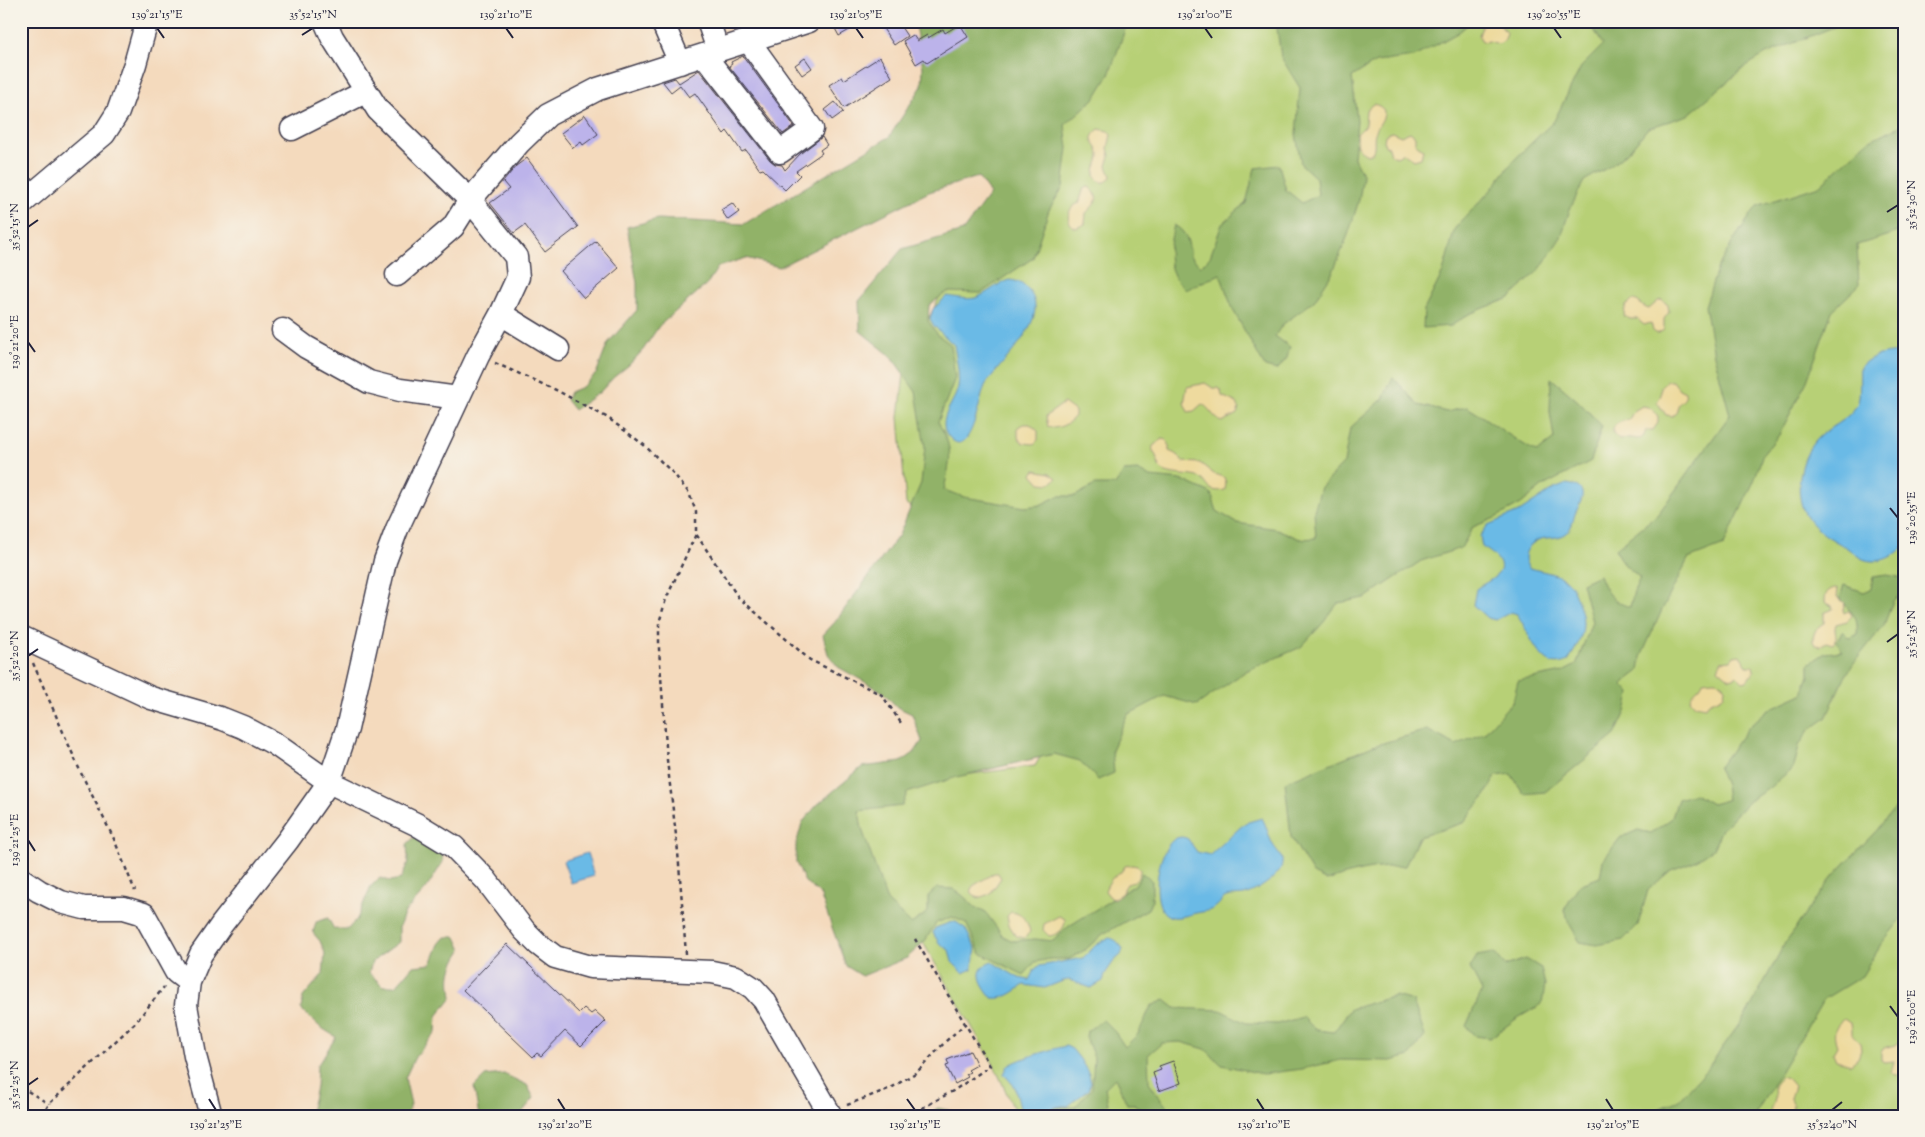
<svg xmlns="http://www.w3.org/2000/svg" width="1925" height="1137" font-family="'Sorts Mill Goudy',serif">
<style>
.green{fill:#b7d076;stroke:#6c7958}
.forest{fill:#91b267;stroke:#5a6a51}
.sand{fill:#eeda9e;stroke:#887e6c}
.water{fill:#6bbae6;stroke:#466e90}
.building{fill:#bcb3ea}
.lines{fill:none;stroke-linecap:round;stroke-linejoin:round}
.minor-casing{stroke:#423e4e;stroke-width:25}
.path{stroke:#423e4e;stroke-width:2.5;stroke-dasharray:4 4;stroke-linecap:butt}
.minor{stroke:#fff;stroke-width:22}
.ticks{fill:none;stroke:#22223b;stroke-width:2}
.neatline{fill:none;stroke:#22223b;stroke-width:2}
.ticks-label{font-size:12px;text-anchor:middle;fill:#22223b}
</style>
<rect width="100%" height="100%" fill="#f7f3e8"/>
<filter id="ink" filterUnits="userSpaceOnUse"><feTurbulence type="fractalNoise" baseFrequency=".02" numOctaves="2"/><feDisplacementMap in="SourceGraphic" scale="10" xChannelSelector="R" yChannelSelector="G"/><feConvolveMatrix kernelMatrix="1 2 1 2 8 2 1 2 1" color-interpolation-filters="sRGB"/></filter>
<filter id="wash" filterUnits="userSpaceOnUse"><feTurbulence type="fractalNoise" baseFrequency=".0096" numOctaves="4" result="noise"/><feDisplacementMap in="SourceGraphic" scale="20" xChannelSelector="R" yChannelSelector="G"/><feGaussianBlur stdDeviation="1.12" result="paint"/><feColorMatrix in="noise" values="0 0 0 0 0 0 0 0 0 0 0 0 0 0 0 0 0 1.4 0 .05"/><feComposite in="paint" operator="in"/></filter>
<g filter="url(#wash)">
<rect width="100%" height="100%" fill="#f4dabd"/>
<!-- green -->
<path class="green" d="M1036 21H1904V1116H1017L994 1065 917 932 895 949 855 809 924 780 1035 766 1117 623 906 504 899 417 905 365 1064 50Z"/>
<!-- forest -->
<path class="forest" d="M914 21H1128L1109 75 1095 98 1065 125 1068 148 1063 187 1049 210 1033 258 981 293 947 292 929 305 928 321 938 335 951 345 955 378 938 422C955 451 950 459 944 490L964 497 1025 507 1040 505 1058 496H1075L1095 485H1115L1124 471 1138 470 1150 477 1182 480 1211 493 1217 511 1237 523 1277 529 1300 539 1316 538 1314 511 1321 487 1344 463 1350 428 1383 399 1393 377 1418 405 1447 412 1467 407C1491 421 1512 439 1537 452L1554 439 1550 412 1551 378 1578 401 1602 426 1591 461 1543 486 1521 504 1495 518 1473 527 1461 548 1421 561 1365 598 1338 603 1323 623 1301 647 1246 671 1197 705 1164 696 1127 715 1112 750 1114 773 1098 780 1080 761 1054 754 957 777 907 793 902 806 859 811 862 829 887 901 911 924 928 912V896L937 888 953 889 962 895 976 908 986 913 1003 936 1013 941 1035 939 1053 941 1069 926 1135 885 1142 873 1152 881V900L1148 909 1103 934 1085 950 1069 959H1050L1035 962 1024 975 980 953 966 923 952 917 936 923 925 941 907 958 862 976 846 966 820 894 805 882 796 863V845L802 823 817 805 862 767 901 762 914 753 922 741 912 714 897 707 883 692 838 667 828 654 823 635 835 622 899 535 921 483 925 447 916 392 891 356 860 331 859 301 902 249 963 231 990 194 978 177 929 192 779 267 746 258 718 267 707 284 659 326 643 350 629 365 614 377 600 392 574 410 566 400 570 392 582 387 596 374 608 343 637 310V283L627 227 658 219 744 224 889 137 922 86 923 67Z
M1276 21H1472L1459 32 1414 57 1376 62 1352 77 1357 120 1354 158 1363 176 1359 200 1348 235 1333 272 1314 301 1282 325 1275 336 1290 347 1287 358 1277 370 1265 367 1233 310 1220 274C1209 280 1197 283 1186 290 1164 270 1168 252 1174 225 1187 232 1189 242 1190 256L1201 266 1210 257 1222 224 1246 203 1255 168 1279 165 1286 190 1302 203 1318 195 1316 178 1301 164 1296 134 1300 88 1281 57Z
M1589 21H1869L1865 23 1841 24 1766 54 1746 66 1688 115 1648 128 1629 151 1612 165 1584 181 1570 209 1561 237 1540 269 1510 298 1469 314 1451 326 1423 328 1424 310 1443 272 1455 228 1491 190 1514 160 1554 121 1581 67 1603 45Z
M1904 124V193L1898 203 1904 229 1890 235 1857 245 1859 285 1832 311 1807 381 1779 435 1763 454 1754 481 1724 545 1688 559 1662 610 1641 657 1639 671 1622 684 1630 693 1626 712 1615 735 1545 792 1524 794 1511 774 1496 776 1485 796 1463 823 1419 837 1405 866C1375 867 1355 871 1327 881L1313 874 1291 837 1285 782 1373 746 1427 730 1456 745 1484 733 1513 701 1518 681 1563 672 1576 665 1592 622 1582 583 1599 575C1606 593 1611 601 1630 607L1634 591 1640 578 1625 565 1615 549 1658 514 1730 415 1714 355 1705 306 1718 267 1735 238 1757 206 1819 186 1868 141Z
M1887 575 1904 578V590L1893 601 1884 625 1853 664 1841 684 1826 718 1809 730 1799 746 1794 767 1769 788 1749 801 1722 829 1713 849 1695 861 1671 870 1648 890 1638 925 1623 940 1597 945 1580 942 1569 923 1564 910 1579 885 1600 877 1603 860 1620 838 1638 830 1651 833 1671 819 1678 799 1695 794 1712 804 1727 800 1725 785 1718 768 1748 728 1767 710 1802 694 1809 676V664L1825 653 1842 651 1837 641 1842 631 1849 638 1857 635C1859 612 1849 614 1840 597L1844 585 1864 592 1871 589 1873 577Z
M1904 796V916L1884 940 1862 976 1824 999 1754 1116H1642L1679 1100 1707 1069 1748 1012 1786 941 1833 876 1877 830Z
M420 832 441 843 443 862 426 889 405 912 399 927V942L372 962 369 973 383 986H396L413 966 431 964 439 944 445 937H456L462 950C450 968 449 976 452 997L437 1016 436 1032 415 1057 405 1078 411 1104 406 1116H307L311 1108 316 1087 317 1066 336 1037 320 1027 301 1009 303 997 323 974 325 953 320 941 313 933 316 922 328 918 334 929H348L357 919 371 886 380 878 390 881 401 879 408 862 407 844Z
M1494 953 1505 966 1526 959 1541 968 1545 985 1542 1004 1516 1019 1490 1038 1475 1036 1466 1026 1482 991 1470 968 1477 956Z
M1395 996 1413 1001 1425 1036 1410 1056 1391 1061 1341 1060 1302 1069 1263 1074 1222 1065 1205 1049 1181 1042 1162 1043 1148 1055 1149 1082 1163 1102 1177 1116H1149L1135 1104H1127L1115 1078 1105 1088 1108 1104 1088 1116H1042L1056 1107H1075L1092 1088 1094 1058 1086 1037 1087 1031 1103 1020 1115 1032 1125 1047 1138 1034 1151 1006 1165 1000 1175 1008 1220 1010 1246 1023 1277 1024 1303 1017 1316 1030 1334 1032 1350 1009Z
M504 1074 527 1085 534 1098 519 1116H479L474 1087 485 1076Z
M938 1108 965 1114 966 1116H925Z"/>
<!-- sand -->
<path class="sand" d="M1480 21H1497L1507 34 1504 41 1499 44 1489 41 1485 42 1481 40 1479 35 1482 27Z
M1373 104C1395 109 1378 123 1375 133 1373 140 1376 147 1372 153L1367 155C1357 150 1357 143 1357 134L1365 126 1366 110Z
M1099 129 1108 131 1111 135 1108 148 1110 156 1107 166 1111 176C1108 185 1097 184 1095 175 1094 168 1099 162 1099 155 1099 143 1083 142 1099 129Z
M1392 132 1401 136 1410 132 1415 136V143L1423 150 1421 158 1414 160 1404 153 1397 157 1391 155 1389 147 1385 146 1384 142 1385 135Z
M1089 187C1102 198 1096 203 1086 213L1085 224 1076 228C1064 222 1067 208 1079 203L1084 188Z
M1632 300C1640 300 1641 307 1649 309L1658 301 1662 300 1668 305 1669 312 1664 319V330L1657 334 1653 331 1651 323 1644 325 1637 319H1630L1624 316 1625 307Z
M1666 381H1673L1679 389 1685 392C1687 401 1680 400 1678 406 1677 409 1677 411 1676 413L1672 416 1666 415 1657 402 1661 395V386Z
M1205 383 1213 388H1218L1221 390 1222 396 1237 403 1239 408 1237 414 1222 422C1213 418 1210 408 1202 404L1194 411 1188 412 1184 403 1187 387Z
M1064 403 1075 411V416C1069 424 1058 430 1048 427L1046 416Z
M1642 406C1651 407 1655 410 1658 418V423L1653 430H1646C1643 441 1639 439 1631 438 1627 437 1622 440 1619 440L1613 434C1612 422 1620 423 1629 419L1634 411Z
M1023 424H1030L1038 431V440L1034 444 1023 443 1018 437V427Z
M1162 439 1166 440 1169 444V451L1178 455 1183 462 1200 463 1214 474 1224 477 1226 483 1225 490C1205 494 1209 481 1198 477 1188 474 1166 476 1160 468 1158 465 1157 460 1156 456 1153 451 1152 451 1153 446Z
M1035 470 1050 473 1057 478 1050 484 1040 483 1032 474Z
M1835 588 1838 589 1837 597 1845 603 1843 610 1844 613 1848 611 1850 612 1852 616 1847 621 1836 624C1833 631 1838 636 1835 642L1832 644 1826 642 1820 646 1816 645 1813 642C1813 633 1816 627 1824 623V613L1833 609 1832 606 1825 602C1825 594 1827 590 1835 588Z
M1740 655 1747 666H1753L1754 671 1747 681 1743 682 1737 676 1730 679 1718 669 1721 661 1731 660 1734 656Z
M1712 680H1717L1725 687 1724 695C1718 701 1710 700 1705 707L1695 705 1690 699C1692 691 1701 689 1703 681Z
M1132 865 1137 866 1140 869C1141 876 1134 883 1127 884L1121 894 1113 899 1110 897 1105 891C1107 884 1114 874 1121 872L1125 866Z
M994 873H998L1001 878 990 894 978 898 972 893 971 889 973 886Z
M1011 912C1022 913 1028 921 1030 932L1024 938 1016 936 1009 925 1007 916Z
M1059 916 1065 919C1066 928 1058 935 1049 936L1043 930 1044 924Z
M1844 1019 1851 1024C1854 1037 1848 1032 1860 1043L1861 1050 1858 1058 1851 1064 1836 1060 1833 1053 1837 1046C1833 1035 1833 1026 1844 1019Z
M1904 1035V1074L1896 1075 1891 1072 1894 1061 1884 1062 1881 1060V1052L1884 1048 1896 1045Z
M1781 1076 1787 1078 1794 1086 1790 1098 1793 1105 1791 1116H1770C1770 1110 1772 1109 1774 1103 1776 1098 1774 1091 1774 1086Z"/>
<!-- water -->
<path class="water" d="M1010 280C1019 281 1023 284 1029 291 1053 319 999 363 986 384 980 392 972 460 951 439 933 422 955 404 958 387 960 374 956 358 954 345L934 326 930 319 933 309 947 296C955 297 967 300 975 298 988 294 996 283 1010 280Z
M1904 352V546C1895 557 1877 565 1863 559 1856 556 1851 550 1844 546 1831 539 1817 531 1808 518 1793 498 1799 461 1814 442 1826 427 1847 422 1857 405 1861 398 1859 376 1860 367 1872 354 1886 353 1904 352Z
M1567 484C1591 487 1581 501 1575 514 1573 520 1572 528 1567 532 1559 540 1547 536 1538 540 1526 546 1521 558 1529 568 1540 571 1556 573 1566 580 1571 584 1574 591 1576 597 1588 624 1584 636 1568 661 1563 663 1557 665 1552 663 1537 658 1526 627 1517 614L1511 612 1496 620 1487 618 1473 605 1476 589C1482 584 1491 581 1497 575 1508 564 1491 552 1482 547L1480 536 1488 525 1521 511 1554 489Z
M1262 818C1267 826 1268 835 1272 843 1275 849 1281 854 1282 860 1285 874 1256 892 1244 895 1237 896 1231 895 1224 898 1213 913 1208 910 1192 914 1185 916 1175 919 1169 916 1147 908 1158 837 1181 837 1184 837 1186 838 1188 839L1197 852 1210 855 1245 823Z
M587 853 594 876 571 883 563 861Z
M952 922H956L965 928 976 949 972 969 963 973 952 962 949 950 939 943 933 933 935 928Z
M1109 938C1116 939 1119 943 1123 949L1121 955 1114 961 1105 974 1103 981 1091 988 1069 980 1063 981 1045 988 1024 985C1014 992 1004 1000 992 998 983 986 970 970 992 962L1019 978 1029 980 1034 970 1039 966 1083 958 1097 944Z
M1066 1046 1072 1049 1080 1059 1089 1074 1091 1083 1088 1090 1068 1106C1051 1104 1043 1118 1025 1115L1020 1108 1015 1087 1004 1074C1005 1072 1006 1069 1007 1067 1014 1060 1055 1048 1066 1046Z"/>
<g id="blocks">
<!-- building -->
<path class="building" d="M831 21H865L839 36Z
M878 21H897L907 36 894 45Z
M960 24 968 37 927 63 924 59 916 64 903 41 913 35 917 41 927 35 928 38 943 29 945 33Z
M743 56 794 126 783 134 729 66 732 64 731 62Z
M880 57 892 77 844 108 829 85 842 77 844 80Z
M805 58 812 68 802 75 795 65Z
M699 70 770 160 775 164 782 165 785 170 801 153 822 137 827 145 820 150 822 153 796 171 800 175 785 190 763 169 760 170 746 150 742 152 727 131 724 134 695 93 689 97 680 85 671 92 663 82 675 78 679 83Z
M835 102 843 112 832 120 825 110Z
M585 115 598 134 583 145 581 142 573 148 561 133Z
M527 158 578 227 545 252 525 225 514 233 490 203 509 189 503 182 516 166Z
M732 203 739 212 728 220 721 210Z
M596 241 619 268 584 298 561 271Z
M507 944 579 1013 584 1008 591 1014 595 1011 606 1021 581 1046 565 1031 541 1056 537 1053 533 1057 463 990Z
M970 1051 977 1065 968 1070 970 1072 966 1074 968 1077 955 1084 946 1066 949 1065 947 1060Z
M1173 1061 1181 1083 1159 1091 1153 1073 1161 1070 1159 1066Z"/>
</g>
</g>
<g filter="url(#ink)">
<use href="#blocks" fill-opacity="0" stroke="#423e4e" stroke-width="1"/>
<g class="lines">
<!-- minor casing -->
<g class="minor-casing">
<path id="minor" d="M662 21 680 63
M708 21 718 50
M704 55 780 152 812 129 748 40
M292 129 365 92
M21 204 104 134 118 112 135 64 147 21
M397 275 453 227 470 200 519 143 548 115 598 89 809 21
M501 314 558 349
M283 330 306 347 369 382 400 390 458 398
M21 637 151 698 223 719 243 727 275 744 329 782 418 825 454 847 486 880 524 930 538 944 555 957 590 967 712 972 736 977 753 988 764 1000 831 1116
M21 879 39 891 61 902 84 908H124L144 914 176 972 189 982
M211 1116 195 1056 186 1005 189 982 201 954 222 924 288 840 329 782 347 729 385 561 397 529 478 356 501 314 518 277 516 257 470 200 378 110 332 37 325 21"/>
</g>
<!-- path -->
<path class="path" d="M21 293 25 333 21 347
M495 363 556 390 608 418 644 445 674 474 689 493 696 512V534L738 597 810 660 882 695 901 723
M33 663 81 773 114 839 135 891
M686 954 678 852 667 760 659 649V623L666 599 696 534
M21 1087 49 1104
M847 1105 891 1088 917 1072 946 1041 965 1024
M42 1116 49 1104 136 1022 164 987
M908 1116 953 1091 990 1066 915 939"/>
<!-- minor -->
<use href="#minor" class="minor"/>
</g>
</g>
<!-- ticks -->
<path class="ticks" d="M157 28 164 38M506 28 513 38M856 28 863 38M1205 28 1212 38M1554 28 1561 38M302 35 313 28M1887 212 1898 205M28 227 38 220M28 342 35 352M1890 508 1898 518M1887 642 1898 634M28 656 38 649M28 840 35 851M1890 1006 1898 1017M28 1085 38 1078M209 1099 216 1110M558 1099 565 1110M907 1099 915 1110M1257 1099 1264 1110M1606 1099 1613 1110M1832 1110 1842 1102"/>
<!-- margin -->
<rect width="1925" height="1137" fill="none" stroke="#f7f3e8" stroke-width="55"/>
<rect x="28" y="28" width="1870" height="1082" class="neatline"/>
<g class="ticks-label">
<text x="157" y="18">139°21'15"E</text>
<text x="313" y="18">35°52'15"N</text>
<text x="506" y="18">139°21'10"E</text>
<text x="856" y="18">139°21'05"E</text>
<text x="1205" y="18">139°21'00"E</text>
<text x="1554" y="18">139°20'55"E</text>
<text transform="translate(1911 205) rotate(-90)" y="4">35°52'30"N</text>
<text transform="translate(14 227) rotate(-90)" y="4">35°52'15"N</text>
<text transform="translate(14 342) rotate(-90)" y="4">139°21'20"E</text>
<text transform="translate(1911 518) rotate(-90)" y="4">139°20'55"E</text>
<text transform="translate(1911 634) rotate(-90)" y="4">35°52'35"N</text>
<text transform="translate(14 656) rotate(-90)" y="4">35°52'20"N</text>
<text transform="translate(14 840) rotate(-90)" y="4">139°21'25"E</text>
<text transform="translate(1911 1017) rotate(-90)" y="4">139°21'00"E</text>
<text transform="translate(14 1085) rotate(-90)" y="4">35°52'25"N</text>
<text x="216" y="1128">139°21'25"E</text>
<text x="565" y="1128">139°21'20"E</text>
<text x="915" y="1128">139°21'15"E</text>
<text x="1264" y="1128">139°21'10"E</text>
<text x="1613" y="1128">139°21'05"E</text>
<text x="1832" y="1128">35°52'40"N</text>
</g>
</svg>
